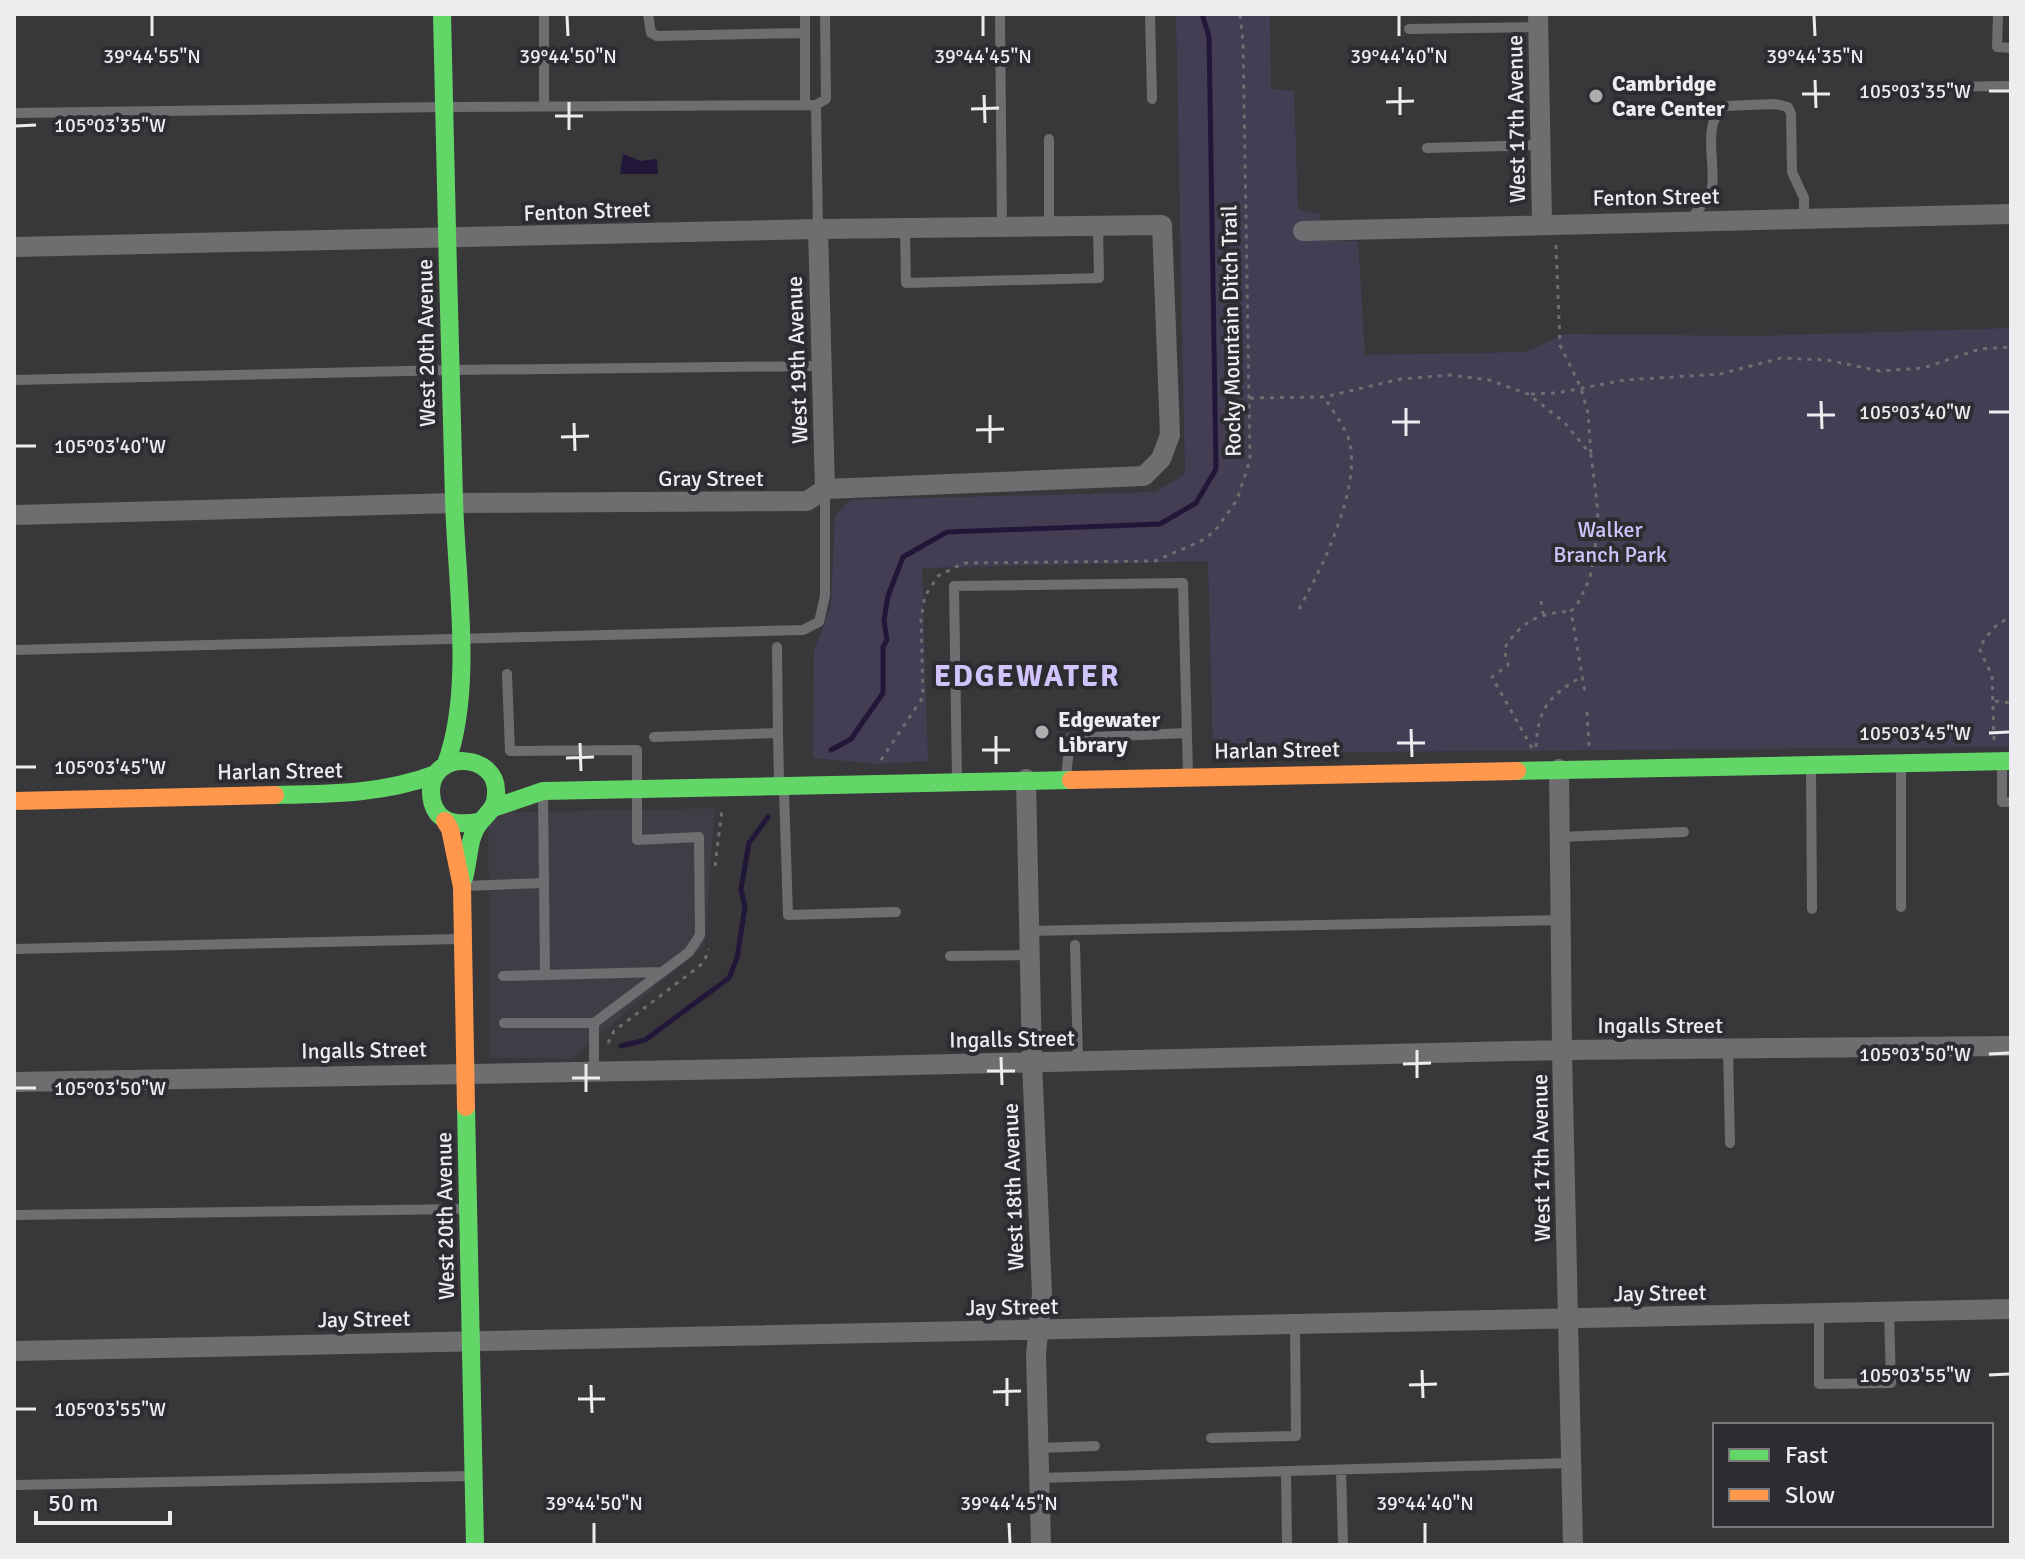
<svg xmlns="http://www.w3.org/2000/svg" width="2025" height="1559" font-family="Signika,sans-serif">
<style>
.built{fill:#3f3d46}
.green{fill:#433e54}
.water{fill:#221739}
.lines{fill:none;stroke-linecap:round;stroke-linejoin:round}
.stream{stroke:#221739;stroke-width:5}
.path{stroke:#6e6d6f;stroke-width:3;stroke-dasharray:4 6;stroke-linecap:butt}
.lane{stroke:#6e6d6f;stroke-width:10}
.street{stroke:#6e6d6f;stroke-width:20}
.fast{stroke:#63d668;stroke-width:18}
.slow{stroke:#ff974d;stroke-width:18}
.ticks{fill:none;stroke:#edecef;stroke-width:3}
.poi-dot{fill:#aeadaf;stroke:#2d2c30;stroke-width:3}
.labels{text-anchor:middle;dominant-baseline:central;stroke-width:8;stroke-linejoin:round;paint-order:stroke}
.poi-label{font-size:22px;font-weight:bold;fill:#edecef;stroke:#2d2c30;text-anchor:start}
.street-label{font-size:22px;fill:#edecef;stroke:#2d2c30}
.park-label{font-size:22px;fill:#d1c4fc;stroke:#2d2c30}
.district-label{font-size:30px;font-weight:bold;letter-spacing:2px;fill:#d1c4fd;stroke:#2d2c30}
.ticks-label{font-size:20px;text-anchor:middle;fill:#edecef;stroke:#2d2c30;stroke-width:8;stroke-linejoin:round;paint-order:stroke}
</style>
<rect width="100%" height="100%" fill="#383739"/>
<!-- built -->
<path class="built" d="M715 808 705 945 571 1059 490 1058 488 813Z"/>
<!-- green -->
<path class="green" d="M1176 14H1270L1271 89 1294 91 1298 209 1320 214 1321 241H1358L1365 355 1525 352 1566 334 1757 336 2011 328V747L1213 753 1208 561 922 568 928 761 879 764 813 758 814 651 831 605 835 515 851 500 1156 492 1185 474Z"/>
<!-- water -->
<path class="water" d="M623 154 640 161 657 159 658 174H620Z"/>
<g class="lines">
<!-- stream -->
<path class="stream" d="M831 750 851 739 883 693V647L887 640 884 620 888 596 903 557 947 532 1160 524 1196 503 1216 469 1209 36 1202 14
M621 1046 645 1040 729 978 737 958 745 907 741 889 749 843 768 817"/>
<!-- path -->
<path class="path" d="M1556 245 1560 345 1581 388 1588 413 1591 455
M1531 394 1557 393 1625 380 1720 374 1781 358 1827 360 1880 371 1923 368 1980 349 2011 347
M1250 398 1324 397 1401 379 1451 375 1489 380 1528 394 1564 422 1591 455 1598 512 1595 549 1590 578 1578 603 1571 611 1585 692
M1541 601 1543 614
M1299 609C1322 568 1362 487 1349 440 1344 425 1332 410 1324 397
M1995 701 2011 703
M1587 712 1589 746
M1994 740 1992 676 1979 648C1988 635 1995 622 2011 618
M1536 747C1538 707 1550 695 1583 676
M1532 748 1492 677 1508 665 1504 649C1522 620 1538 614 1571 611
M881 760 923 697 921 619 925 596 938 576 964 563 1155 561 1199 542 1214 532 1237 500 1250 460 1243 41 1240 14
M715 866 722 810
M608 1043 614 1031 697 968 704 962 709 949"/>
<!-- lane -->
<path class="lane" d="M544 14V106
M648 14 651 33 657 36 805 33
M805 14V105
M1000 14 1002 227
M1150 14 1152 99
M1998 14 1997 47 2011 48
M1409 29 1538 27
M1932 87 2011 86
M14 113 445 107 816 105
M1049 139V226
M1427 148 1541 145
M1692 220C1697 207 1710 199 1712 187 1716 163 1701 122 1725 106L1775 104 1788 107 1791 114 1792 172 1804 198V219
M905 228 906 283 1099 278 1098 226
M818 229 816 105 826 99 825 14
M14 380 450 370 822 366
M777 647 778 733
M14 650 803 630 819 622 825 596V489
M507 674 510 751 637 750V840L699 837 700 935 689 952 594 1023V1072
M654 737 778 733 779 783
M2002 763V802H2011
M1901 765V907
M1811 766 1812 909
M1066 778 1070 738 1187 733
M957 781 954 586 1183 583 1188 774
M784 790 788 915 896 912
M543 793 545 975
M1560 837 1684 832
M464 886 544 883
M1029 931 1562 920
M1075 945 1078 1061
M14 949 460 939
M950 956 1030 955
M503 976 661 972
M504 1023H594
M1728 1049 1730 1143
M14 1215 467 1209
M1819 1313V1384L1891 1383 1889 1312
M1211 1438 1296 1436 1295 1325
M1039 1448 1095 1446
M1341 1470 1343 1545
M1286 1471 1287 1545
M1039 1478 1571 1463
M14 1485 472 1476"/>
<!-- street -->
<path class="street" d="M1538 14 1542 223
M818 229 825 489
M1303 231 2011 214
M14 247 818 229 1162 225 1170 435 1161 459 1144 476 825 489 807 501 454 503 14 515
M1559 769 1562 1050 1573 1545
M1026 779 1032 1062 1042 1294 1036 1354 1041 1545
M14 1082 741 1069 1562 1050 2011 1046
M14 1351 2011 1309"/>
<!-- fast -->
<path class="fast" d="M442 14C446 176 449 337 454 499 456 579 474 689 446 764
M1517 771 2011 761
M275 795C330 794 384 794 436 774
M493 808 543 791 1071 780
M464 878C469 861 468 839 478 825 486 814 496 809 496 794 499 752 430 749 431 792 432 822 454 826 479 822
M466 1107 475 1545"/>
<!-- slow -->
<path class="slow" d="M1071 780 1517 771
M14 801 275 795
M445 821 450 829 462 887 466 1107"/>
</g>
<!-- ticks -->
<path class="ticks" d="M152 16V36M567 16 568 36M983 16V36M1399 16V36M1814 16 1815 36M1815 80 1816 108M1400 87V115M1989 91H2009M1802 94H1830M984 95 985 123M569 102V130M1386 102 1414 101M971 109 999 108M555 116H583M16 126 36 125M1821 401 1822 429M1406 408V436M1989 412H2009M990 415V443M1807 415H1835M1392 422H1420M574 423 575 451M976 430 1004 429M561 437 589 436M16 446H36M1411 729 1412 757M1989 733 2009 732M996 736V764M580 743 581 771M1397 743H1425M982 750H1010M566 758 594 757M16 767H36M1417 1050V1078M1989 1054 2009 1053M1001 1057 1002 1085M586 1064V1092M1403 1064 1431 1063M987 1071H1015M572 1078H600M16 1088H36M1422 1370 1423 1398M1989 1375 2009 1374M1007 1378V1406M591 1385 592 1413M1409 1385 1437 1384M993 1392 1021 1391M578 1399H605M16 1409H36M594 1523V1543M1009 1523 1010 1543M1425 1523V1543"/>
<!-- markers -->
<g class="poi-dot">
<circle cx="1596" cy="96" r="8"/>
<circle cx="1042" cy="732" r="8"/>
</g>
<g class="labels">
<!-- poi labels -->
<g class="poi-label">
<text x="1612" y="83">Cambridge<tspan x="1612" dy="25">Care Center</tspan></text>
<text x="1058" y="719">Edgewater<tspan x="1058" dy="25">Library</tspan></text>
</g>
<!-- street labels -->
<g class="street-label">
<text transform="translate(1516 119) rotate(-91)">West 17th Avenue</text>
<text transform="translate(1656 197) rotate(-1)">Fenton Street</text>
<text transform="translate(587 211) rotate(-2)">Fenton Street</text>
<text transform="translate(1231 331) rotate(-91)">Rocky Mountain Ditch Trail</text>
<text transform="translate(426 343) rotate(-91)">West 20th Avenue</text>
<text transform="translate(797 360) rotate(-92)">West 19th Avenue</text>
<text x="711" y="478">Gray Street</text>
<text transform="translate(1277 750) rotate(-1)">Harlan Street</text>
<text transform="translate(280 771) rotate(-1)">Harlan Street</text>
<text x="1660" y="1025">Ingalls Street</text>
<text transform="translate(1012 1039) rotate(-1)">Ingalls Street</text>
<text transform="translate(364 1050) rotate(-1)">Ingalls Street</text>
<text transform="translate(1541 1158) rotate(-91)">West 17th Avenue</text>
<text transform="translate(1013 1187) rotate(-92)">West 18th Avenue</text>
<text transform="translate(445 1216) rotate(-91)">West 20th Avenue</text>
<text transform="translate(1660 1293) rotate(-1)">Jay Street</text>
<text transform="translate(1012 1307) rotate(-1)">Jay Street</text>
<text transform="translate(364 1319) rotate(-1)">Jay Street</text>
</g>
<!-- park labels -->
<g class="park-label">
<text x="1610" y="529">Walker<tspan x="1610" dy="25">Branch Park</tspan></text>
</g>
<!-- district labels -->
<g class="district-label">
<text x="1027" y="676">EDGEWATER</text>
</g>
</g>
<g class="ticks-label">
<text x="152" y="63">39°44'55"N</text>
<text x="568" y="63">39°44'50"N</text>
<text x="983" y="63">39°44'45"N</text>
<text x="1399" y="63">39°44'40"N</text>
<text x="1815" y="63">39°44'35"N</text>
<text x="1915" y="98">105°03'35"W</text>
<text x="110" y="132">105°03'35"W</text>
<text x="1915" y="419">105°03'40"W</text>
<text x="110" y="453">105°03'40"W</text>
<text x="1915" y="740">105°03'45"W</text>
<text x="110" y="774">105°03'45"W</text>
<text x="1915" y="1061">105°03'50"W</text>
<text x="110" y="1095">105°03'50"W</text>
<text x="1915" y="1382">105°03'55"W</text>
<text x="110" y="1416">105°03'55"W</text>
<text x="594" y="1510">39°44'50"N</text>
<text x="1009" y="1510">39°44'45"N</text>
<text x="1425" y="1510">39°44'40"N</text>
</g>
<!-- border -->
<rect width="2025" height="1559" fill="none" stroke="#edecef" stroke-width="32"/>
<!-- legend -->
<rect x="1713" y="1423" width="280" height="104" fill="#2d2c30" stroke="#7a797c" stroke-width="2"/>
<rect x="1729" y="1449" width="40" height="12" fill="#63d668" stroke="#7a797c" stroke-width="2"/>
<text x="1785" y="1463" font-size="24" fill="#edecef">Fast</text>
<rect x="1729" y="1489" width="40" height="12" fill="#ff974d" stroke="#7a797c" stroke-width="2"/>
<text x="1785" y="1503" font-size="24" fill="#edecef">Slow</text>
<!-- scale -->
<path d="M36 1511v12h134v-12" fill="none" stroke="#edecef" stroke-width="4"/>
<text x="48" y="1511" font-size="24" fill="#edecef" stroke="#2d2c30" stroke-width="6" paint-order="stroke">50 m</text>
</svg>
